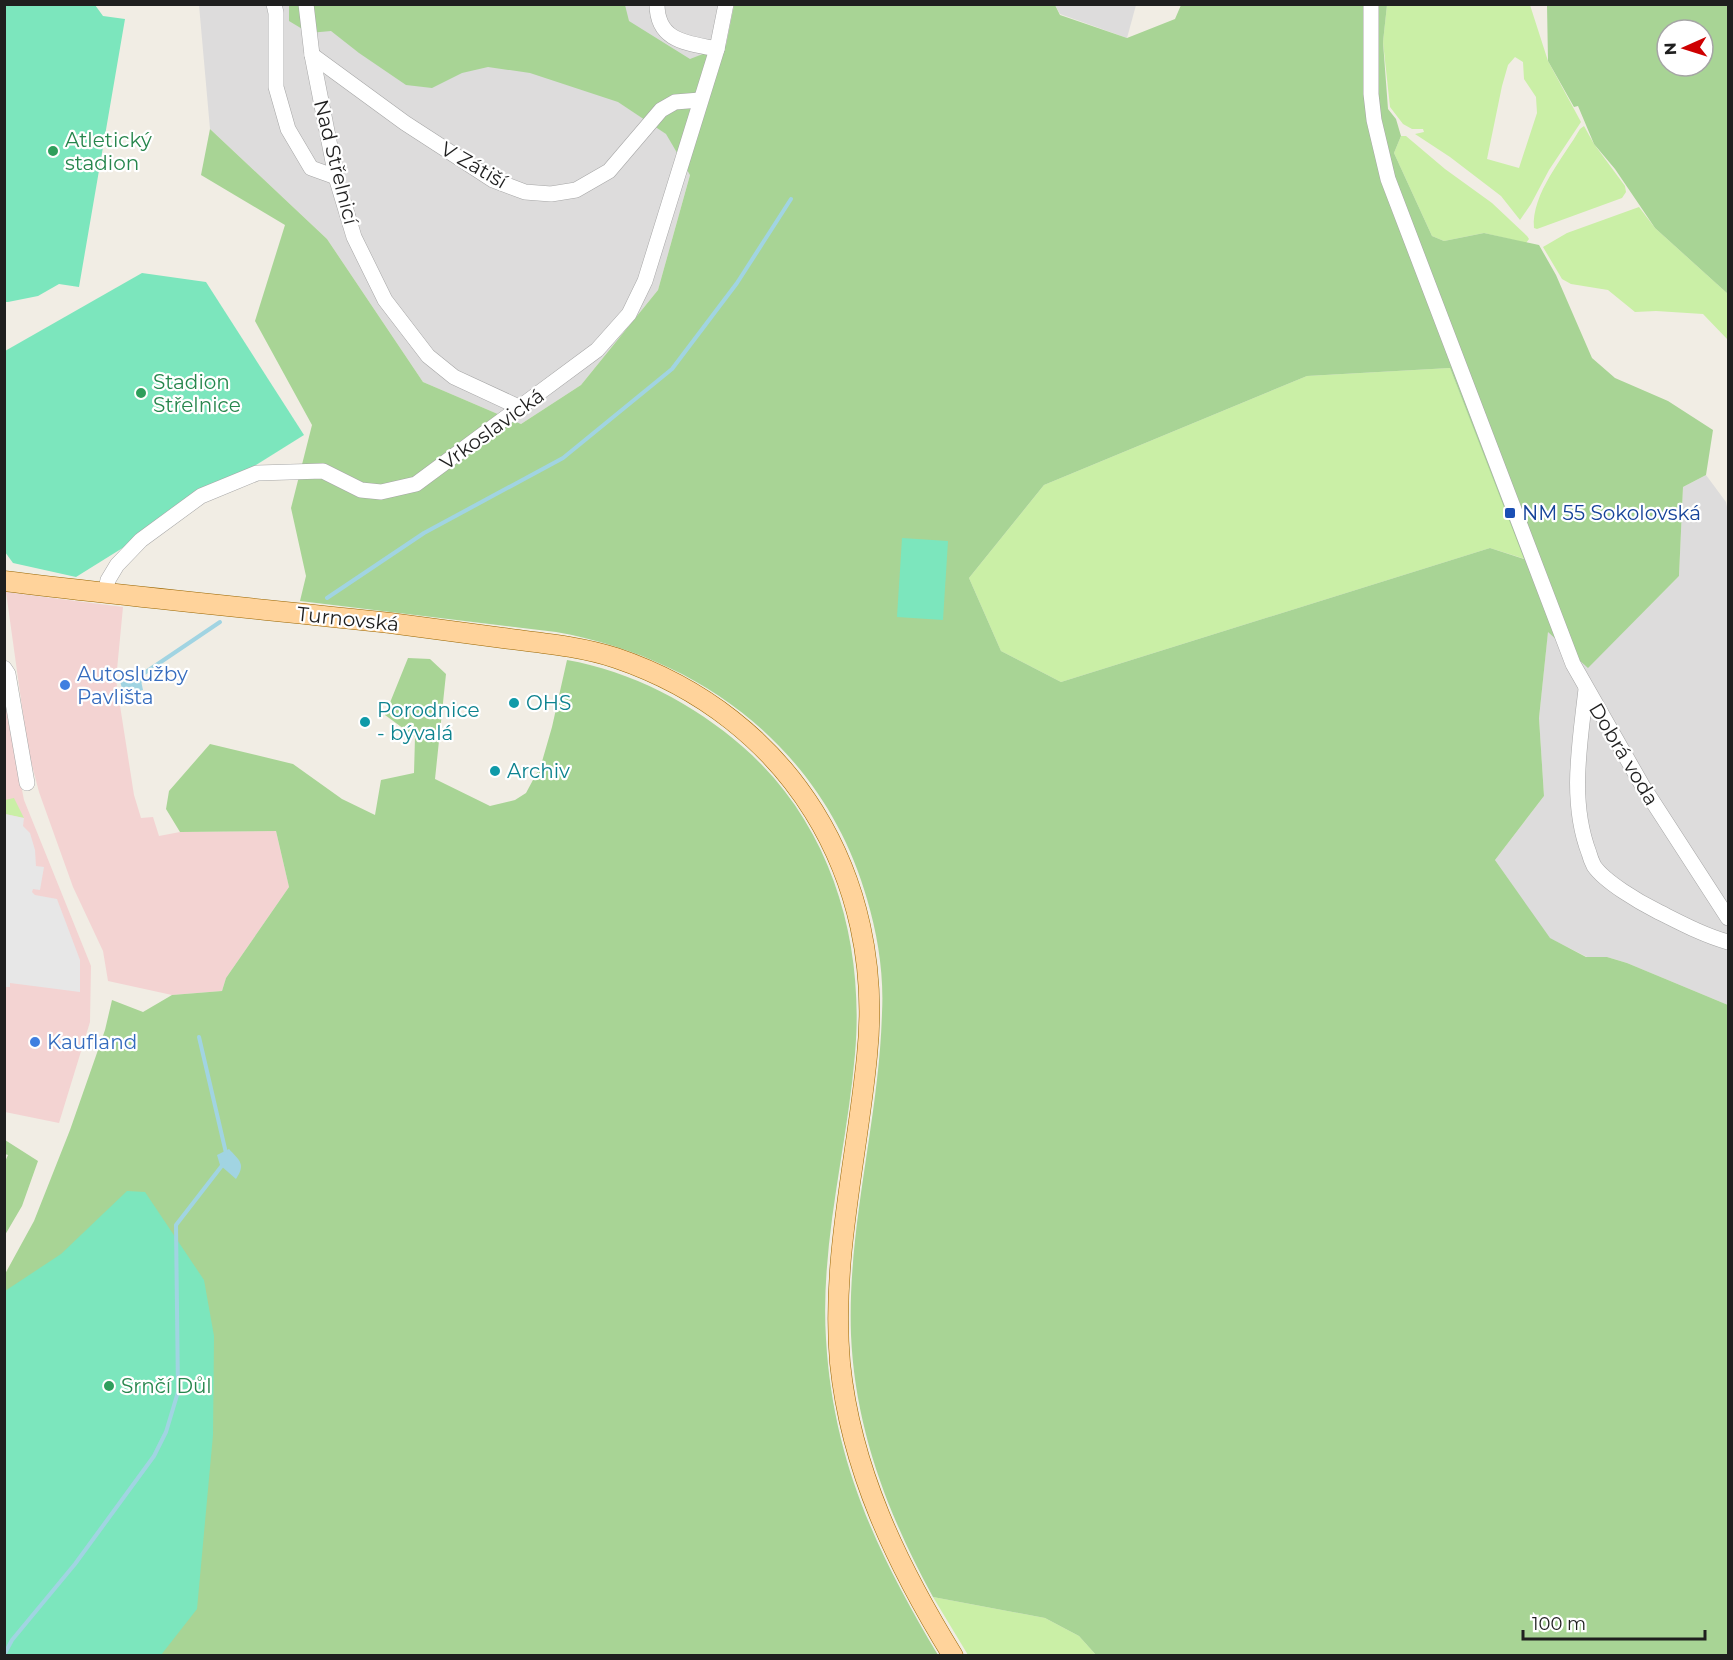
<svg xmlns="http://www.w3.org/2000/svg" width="1733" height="1660" viewBox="0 0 1733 1660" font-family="Montserrat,sans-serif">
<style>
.residential{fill:#dddcdc}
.commercial{fill:#f3d3d2}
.grass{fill:#caefa6;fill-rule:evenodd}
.forest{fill:#a8d495;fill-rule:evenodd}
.pitch{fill:#7ce6bd}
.parking{fill:#e7e7e7}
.water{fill:#a1d4e2}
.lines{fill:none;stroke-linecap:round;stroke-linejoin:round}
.stream{stroke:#a1d4e2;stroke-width:4}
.minor-casing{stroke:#a6a6a6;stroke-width:16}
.major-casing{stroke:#9a6600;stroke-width:21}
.minor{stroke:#fff;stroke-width:15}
.major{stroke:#ffd39b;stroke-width:20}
.leisure-dot{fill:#2e9e5b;stroke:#fff;stroke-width:2}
.transit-dot{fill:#1a4fb4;stroke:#fff;stroke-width:2}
.shop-dot{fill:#3f7fe0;stroke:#fff;stroke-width:2}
.culture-dot{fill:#0f9aa8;stroke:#fff;stroke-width:2}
.labels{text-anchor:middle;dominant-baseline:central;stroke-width:4.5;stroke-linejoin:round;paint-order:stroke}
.leisure-label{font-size:20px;fill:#27864d;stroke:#fff;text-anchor:start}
.street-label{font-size:20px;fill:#1f1f1f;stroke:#fff}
.transit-label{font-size:20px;fill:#164399;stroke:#fff;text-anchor:start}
.shop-label{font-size:20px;fill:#366cbe;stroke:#fff;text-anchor:start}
.culture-label{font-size:20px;fill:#0d838f;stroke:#fff;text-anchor:start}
</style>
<rect width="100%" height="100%" fill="#f1ede4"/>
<g class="residential">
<polygon points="199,5 734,5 726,45 658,290 581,385 521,424 423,382 327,239 210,129"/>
<polygon points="1055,5 1136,5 1127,38 1060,14"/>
<polygon points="1706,475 1726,502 1728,512 1728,1005 1627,963 1607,957 1587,957 1549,938 1495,860 1544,796 1539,718 1548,631 1588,667 1679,576 1683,487"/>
</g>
<g class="commercial">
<polygon points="6,592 123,607 116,680 134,795 141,818 153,817 159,836 180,832 276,831 289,887 226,978 222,991 172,995 108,981 103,951 73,887 39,792 28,750"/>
<polygon points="4,699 24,800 91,966 90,1022 59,1123 5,1112"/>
</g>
<g class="grass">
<path d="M1387,5H1530L1548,61L1581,122L1549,170L1531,204L1520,220L1501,196L1450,157L1415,134L1424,132L1423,129H1412L1403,124L1390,107L1383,42ZM1515,57L1523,62L1524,79L1536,97L1537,113L1519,168L1487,159L1502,86L1508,65Z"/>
<path d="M1584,126L1594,144L1625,186L1626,192L1622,198L1537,229L1534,228C1531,194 1564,157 1580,129Z"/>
<polygon points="1401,136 1406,136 1445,169 1492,203 1527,236 1529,239 1526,243 1484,233 1444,241 1432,236 1394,153"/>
<polygon points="1639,207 1655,228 1728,294 1728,340 1703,314 1656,311 1635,312 1608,290 1571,284 1562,279 1543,247 1567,233"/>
<polygon points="1450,368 1525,559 1490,548 1061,682 1001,651 969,578 1044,485 1307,376"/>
<polygon points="14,798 24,818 5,814 5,800"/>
<polygon points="933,1597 1045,1618 1079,1636 1096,1655 968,1655"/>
</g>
<g class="forest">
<path d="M289,5H625L629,21L690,59L726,45L734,5H1055L1060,15L1127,38L1175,19L1181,5H1387L1383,42L1388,109L1396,119L1401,136L1394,153L1432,236L1444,241L1484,233L1539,245L1556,275L1592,358L1615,378L1668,401L1713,430L1706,475L1683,487L1679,576L1588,668L1548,632L1539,718L1544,796L1495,860L1550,938L1586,957H1607L1627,963L1728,1005V1655H1096L1079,1636L1045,1618L933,1597C888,1515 855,1429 851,1335C847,1226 879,1121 882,1013C884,975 878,936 867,899C825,752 704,658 556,632L300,601L306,576L291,508L312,425L255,321L285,225L201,175L210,129L327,239L423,382L521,424L581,385L658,290L690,175L666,134L618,102L530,73L488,67L462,73L432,88L406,85L359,53L331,31L309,33L289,21ZM1450,368L1524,559L1490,548L1061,682L1001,651L969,578L1044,485L1307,376Z"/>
<path d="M1547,5H1728V294L1655,228L1615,169L1594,144L1578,106L1574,107L1548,61ZM1667,30H1703V66H1667Z"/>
<path d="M408,658L430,659L446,674L435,779L490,806L515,800L526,793L541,765L552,727L567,660C631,671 694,704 743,747C831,824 865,940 855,1054C847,1149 820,1243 826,1339C833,1461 877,1553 938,1655L5,1656V1274L34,1221L70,1130L105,1030L112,1000L143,1012L172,995L222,991L226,978L289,887L276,831L180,832L166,809L169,791L210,744L293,764L342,799L375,815L381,780L414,773L415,737L385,715Z"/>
<polygon points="5,1140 38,1161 22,1206 5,1235 4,1164 8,1155 5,1154"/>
</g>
<g class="pitch">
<polygon points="5,4 95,5 103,16 125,19 79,287 59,284 38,296 8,302 4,302"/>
<polygon points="142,273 206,282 304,435 76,577 13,563 5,552 5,351"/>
<polygon points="902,538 948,541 943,620 897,617"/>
<polygon points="127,1191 145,1192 204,1280 214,1336 213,1435 197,1609 161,1655 5,1655 5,1291 61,1254"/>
</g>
<polygon class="parking" points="5,814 24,818 23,826 30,833 35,850 36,866 44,867 40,890 33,889 32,892 35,895 57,899 80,960 80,992 10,983 10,987 5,987"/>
<g class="water">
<polygon points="140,676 143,690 123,694 120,680"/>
<path d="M229,1149C240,1161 246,1164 236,1179L220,1165L217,1155Z"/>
</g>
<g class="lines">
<g class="stream">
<polyline points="327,598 424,533 563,458 672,369 737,283 791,199"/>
<polyline points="140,681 140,676 220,622"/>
<polyline points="138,697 139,688"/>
<polyline points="199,1037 226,1153"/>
<polyline points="4,1655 12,1640 75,1564 154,1456 166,1432 178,1392 176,1225 224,1163"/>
</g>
<defs>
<g id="minor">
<polyline points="274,4 276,13 276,87 288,129 311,168 336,177"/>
<polyline points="306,4 312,55 336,177 354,237 385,300 428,356 454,377 521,408"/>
<path d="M657,4C657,42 688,43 717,49"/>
<polyline points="1371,4 1371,94 1374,120 1388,179 1573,664 1642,785 1728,918"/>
<polyline points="312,55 405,123 493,180 525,192 551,194 576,190 609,171 661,110 675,102 700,100"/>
<polyline points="105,593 108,580 117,565 141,540 201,496 257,473 323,471 361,490 381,492 416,484 597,350 629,314 645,281 717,49 726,4"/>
<polyline points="4,668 8,674 27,783"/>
<path d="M1586,689C1580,743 1569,801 1589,853C1590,857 1592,862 1594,866C1605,882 1639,902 1657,911C1681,923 1703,935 1728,942"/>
</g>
<path id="major" d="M4,581C133,597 261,609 390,623C428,628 465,633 503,638C541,643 579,646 616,658C790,717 886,876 867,1056C857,1159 831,1259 840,1363C851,1470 897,1565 953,1656"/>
</defs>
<use href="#minor" class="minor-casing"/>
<use href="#major" class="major-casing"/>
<use href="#minor" class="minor"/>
<use href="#major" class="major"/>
</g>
<g class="leisure-dot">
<circle cx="53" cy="151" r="6"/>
<circle cx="141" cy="393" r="6"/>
<circle cx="109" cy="1386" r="6"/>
</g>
<rect class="transit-dot" x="1504" y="507" width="12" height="12" rx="3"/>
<g class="shop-dot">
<circle cx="65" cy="685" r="6"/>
<circle cx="35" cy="1042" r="6"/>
</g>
<g class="culture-dot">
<circle cx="514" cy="703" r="6"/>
<circle cx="365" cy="722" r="6"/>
<circle cx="495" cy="771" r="6"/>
</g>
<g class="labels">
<g class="leisure-label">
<text x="65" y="140">Atletický<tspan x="65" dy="23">stadion</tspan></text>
<text x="153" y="382">Stadion<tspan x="153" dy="23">Střelnice</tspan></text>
<text x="121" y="1386">Srnčí Důl</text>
</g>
<g class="street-label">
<text transform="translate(336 162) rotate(76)">Nad Střelnicí</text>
<text transform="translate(474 165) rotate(30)">V Zátiší</text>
<text transform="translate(492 429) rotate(-36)">Vrkoslavická</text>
<text transform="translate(348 619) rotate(6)">Turnovská</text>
<text transform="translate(1624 754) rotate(59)">Dobrá voda</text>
</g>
<g class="transit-label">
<text x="1522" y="513">NM 55 Sokolovská</text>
</g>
<g class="shop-label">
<text x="77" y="674">Autoslužby<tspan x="77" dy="23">Pavlišta</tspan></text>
<text x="47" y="1042">Kaufland</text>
</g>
<g class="culture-label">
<text x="526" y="703">OHS</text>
<text x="377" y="710">Porodnice<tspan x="377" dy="23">- bývalá</tspan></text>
<text x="507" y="771">Archiv</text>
</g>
</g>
<rect width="1733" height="1660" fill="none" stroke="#1f1f1f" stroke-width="12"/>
<g transform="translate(1685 48) rotate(267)"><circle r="28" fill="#ffffff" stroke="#a5a5a5" stroke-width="1.5"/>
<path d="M0-4.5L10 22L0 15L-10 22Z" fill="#ce0001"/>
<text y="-9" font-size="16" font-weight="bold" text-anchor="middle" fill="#1f1f1f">N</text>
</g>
<path d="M1523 1630v9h182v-9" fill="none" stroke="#1f1f1f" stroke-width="3"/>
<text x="1532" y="1630" font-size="18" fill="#1f1f1f" stroke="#ffffff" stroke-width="4.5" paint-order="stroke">100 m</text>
</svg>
